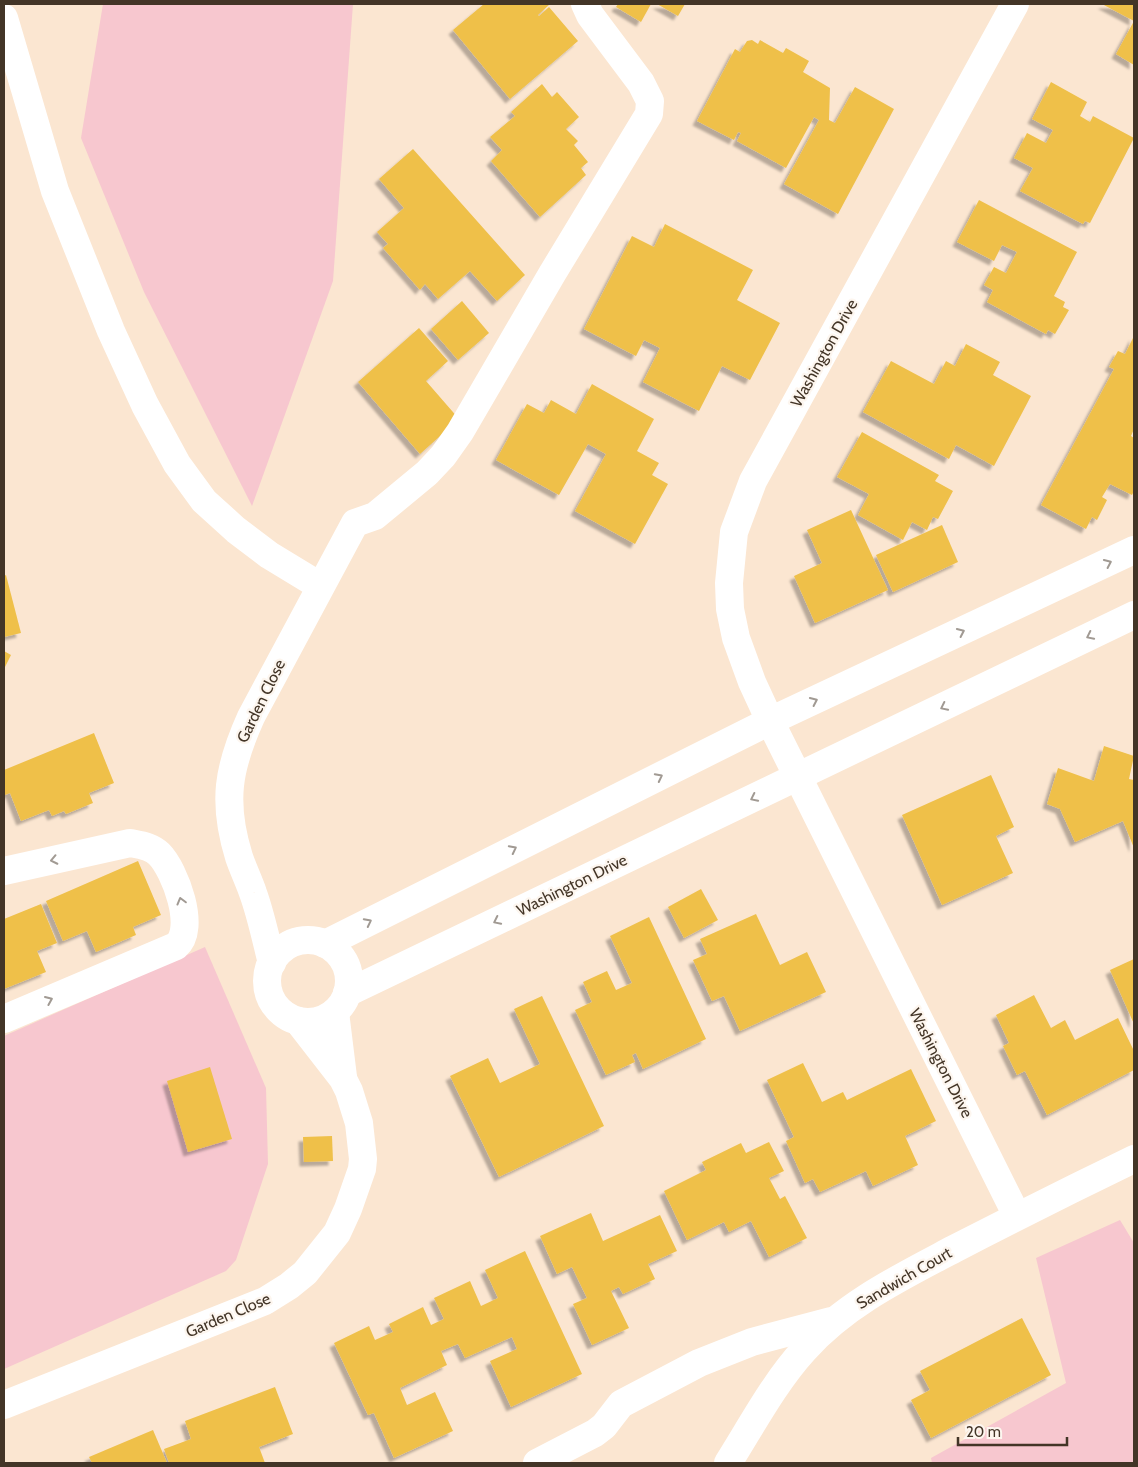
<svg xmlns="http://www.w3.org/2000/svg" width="1138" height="1467" viewBox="0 0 1138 1467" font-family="Cabin,sans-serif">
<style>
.green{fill:#f7c7cf}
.building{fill:#efc04a;filter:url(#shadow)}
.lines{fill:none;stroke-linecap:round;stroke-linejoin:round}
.minor{stroke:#fff;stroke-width:28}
.oneway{stroke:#a19a93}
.labels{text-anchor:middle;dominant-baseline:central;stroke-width:4.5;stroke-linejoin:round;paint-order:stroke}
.street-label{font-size:16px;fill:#433527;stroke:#fdf6ef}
</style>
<defs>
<filter id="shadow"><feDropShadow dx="-4.5" dy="4.5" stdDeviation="1" flood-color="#0004"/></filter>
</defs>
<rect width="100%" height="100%" fill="#fbe6d1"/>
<g class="green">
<polygon points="103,4 353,4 333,281 252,506 144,292 81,138"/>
<polygon points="205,947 266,1088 268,1164 236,1260 226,1271 4,1369 4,1036"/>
<polygon points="1120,1220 1134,1243 1134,1463 932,1463 931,1458 1066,1383 1036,1258"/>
</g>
<g class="building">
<polygon points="484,4 550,4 538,15 539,16 549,7 578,41 510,99 453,30"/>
<polygon points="618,4 651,4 641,22 616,7"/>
<polygon points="657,4 685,4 678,16"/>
<polygon points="1102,4 1134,4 1134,65 1116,54 1134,21"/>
<polygon points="752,40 758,44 760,40 783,53 786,48 809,61 803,72 830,88 829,120 835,123 855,87 894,109 838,214 784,184 819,120 814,117 786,168 737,141 741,133 738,132 734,140 697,121 735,49 740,52 747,41"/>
<polygon points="1051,82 1087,102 1080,116 1090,122 1093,116 1134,138 1090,223 1085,221 1083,224 1020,191 1033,168 1014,158 1027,133 1046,143 1053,130 1032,119"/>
<polygon points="542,84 552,97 557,92 579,117 566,129 578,141 574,145 588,162 581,168 586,175 540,217 491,161 502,150 490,137 515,116 511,112"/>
<polygon points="413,149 525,275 497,301 470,271 438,299 425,284 420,290 383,248 388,244 377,232 404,208 379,179"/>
<polygon points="979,200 1077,252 1054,296 1065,302 1063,307 1069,310 1055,334 1048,330 1046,334 987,302 993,290 984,285 994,267 1006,273 1017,252 1002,245 994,261 957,242"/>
<polygon points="665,224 753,270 737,300 780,323 750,380 722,366 699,411 643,382 660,348 644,340 636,356 584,329 632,236 654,247"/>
<polygon points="462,301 489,333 458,360 431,329"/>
<polygon points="419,328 448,361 426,381 459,419 420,454 358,382"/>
<polygon points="1134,336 1134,429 1131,436 1134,438 1134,491 1132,495 1110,484 1102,497 1107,500 1097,520 1092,517 1086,529 1041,505 1114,369 1109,367 1118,351 1125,354"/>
<polygon points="966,344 1000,362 993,375 1031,396 994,466 956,445 949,459 863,412 891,361 934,384 946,361 955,366"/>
<polygon points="592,384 654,419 637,451 659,463 652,475 668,484 635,544 575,511 606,454 588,444 559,495 496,460 527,404 544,413 551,400 576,414"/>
<polygon points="862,432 939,475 935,481 953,491 938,519 933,517 927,530 912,522 903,540 858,515 869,494 837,477"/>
<polygon points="851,510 888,590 815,623 794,576 822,563 807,530"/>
<polygon points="942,525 958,562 893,592 876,555"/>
<polygon points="6,575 21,633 4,637 4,576"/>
<polygon points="4,651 11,655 4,669"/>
<polygon points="94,733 114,783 89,793 93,803 66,814 64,811 52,816 49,810 21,821 10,793 5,795 4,793 4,770"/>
<polygon points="1104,746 1134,756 1129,779 1134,780 1134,848 1123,821 1075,842 1060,809 1047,804 1058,768 1094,781"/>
<polygon points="991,775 1014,827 996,836 1013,873 942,905 902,815"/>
<polygon points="138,861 161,915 133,927 136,935 96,952 87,931 63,941 46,901"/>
<polygon points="701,889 718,920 684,938 668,907"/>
<polygon points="41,904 57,943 37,951 46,972 4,989 4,919"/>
<polygon points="756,914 780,965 807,952 826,992 740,1031 724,996 712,1001 693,960 707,954 700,939"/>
<polygon points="649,917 706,1039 643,1069 636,1053 632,1055 635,1062 606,1075 575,1010 592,1002 583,982 607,971 616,990 632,983 610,936"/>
<polygon points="1134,959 1134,1024 1110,970"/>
<polygon points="1034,995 1051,1028 1065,1020 1075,1040 1118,1018 1134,1051 1134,1070 1047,1115 1025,1071 1017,1075 1003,1046 1009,1043 996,1015"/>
<polygon points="542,996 604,1126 499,1177 450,1076 488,1058 500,1083 540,1064 514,1009"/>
<polygon points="803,1063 822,1102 843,1092 847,1100 911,1069 936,1121 905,1136 918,1165 873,1186 866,1171 820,1192 813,1179 805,1183 786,1141 794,1137 767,1080"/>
<polygon points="210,1067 232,1139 188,1152 167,1081"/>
<polygon points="332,1136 333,1161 304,1162 303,1137"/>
<polygon points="769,1142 784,1171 769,1178 780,1199 785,1196 807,1238 769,1257 751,1221 729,1232 724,1222 687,1240 664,1191 706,1170 702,1162 741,1143 746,1153"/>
<polygon points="591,1213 603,1241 660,1215 677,1251 648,1264 655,1279 623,1294 619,1287 611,1291 629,1328 592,1345 573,1304 587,1298 572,1267 557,1274 540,1236"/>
<polygon points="525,1251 582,1374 511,1407 490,1361 517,1349 512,1337 465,1358 458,1344 441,1351 447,1365 400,1388 407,1405 435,1392 453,1431 394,1458 374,1413 368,1415 334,1343 369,1326 375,1340 393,1332 389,1324 423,1307 431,1325 444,1319 434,1298 470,1281 481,1306 498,1298 485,1270"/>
<polygon points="1022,1318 1051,1375 931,1438 911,1400 930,1390 920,1371"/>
<polygon points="275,1387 293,1434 259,1447 265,1463 169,1463 164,1449 191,1439 185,1421"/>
<polygon points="153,1430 167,1463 92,1463 89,1457"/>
</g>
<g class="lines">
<g class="minor">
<polyline points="1015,4 753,481 734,532 729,583 730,609 736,638 752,682 770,721 1017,1216"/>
<polyline points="4,18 55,191 111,331 145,405 177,464 204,501 236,530 269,555 320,586"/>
<path d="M4,871L130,843C140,845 151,846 159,854C175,870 197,929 176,946L4,1019"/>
<circle cx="308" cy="981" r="41"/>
<polyline points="325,944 770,721 1134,550"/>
<path d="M272,963C266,940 261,915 253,893C249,881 243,869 239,857C222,802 228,768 251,717L355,523L375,516L427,473L443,456L460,432L552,274L649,114L650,101L641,83L590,15L585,4"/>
<polyline points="347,993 1134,615"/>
<polyline points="335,1012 343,1077"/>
<polyline points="4,1405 265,1301 289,1286 305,1273 337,1233 348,1209 362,1169 363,1159 359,1123 349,1091 343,1079 298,1021"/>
<polyline points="537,1463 595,1433 604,1426 621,1404 699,1363 752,1342 831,1321"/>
<path d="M728,1463C752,1425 774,1383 804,1350C845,1304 901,1277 954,1249C1014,1218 1074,1188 1134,1159"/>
</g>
</g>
<defs><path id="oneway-chevron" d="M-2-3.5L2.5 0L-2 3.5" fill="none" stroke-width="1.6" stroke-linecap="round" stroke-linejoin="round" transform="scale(1.25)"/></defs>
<g class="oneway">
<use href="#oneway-chevron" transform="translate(1108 563) rotate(-25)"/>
<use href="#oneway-chevron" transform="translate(961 632) rotate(-25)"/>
<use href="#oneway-chevron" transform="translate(1090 636) rotate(154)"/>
<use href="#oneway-chevron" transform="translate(814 701) rotate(-25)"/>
<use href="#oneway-chevron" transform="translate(944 707) rotate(154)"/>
<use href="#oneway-chevron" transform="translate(659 777) rotate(-27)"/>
<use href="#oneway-chevron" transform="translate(754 798) rotate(154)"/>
<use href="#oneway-chevron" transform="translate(513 849) rotate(-27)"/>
<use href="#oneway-chevron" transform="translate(54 860) rotate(168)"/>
<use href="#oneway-chevron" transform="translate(181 901) rotate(-105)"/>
<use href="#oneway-chevron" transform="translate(497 921) rotate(154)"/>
<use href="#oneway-chevron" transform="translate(368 922) rotate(-27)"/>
<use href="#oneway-chevron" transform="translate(49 1000) rotate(-23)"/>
</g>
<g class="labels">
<g class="street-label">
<text transform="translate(824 353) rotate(-61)">Washington Drive</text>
<text transform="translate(261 701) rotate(-64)">Garden Close</text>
<text transform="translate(572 885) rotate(-26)">Washington Drive</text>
<text transform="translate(941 1063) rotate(63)">Washington Drive</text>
<text transform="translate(904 1278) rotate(-30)">Sandwich Court</text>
<text transform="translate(228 1315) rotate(-23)">Garden Close</text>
</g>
</g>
<rect width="1138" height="1467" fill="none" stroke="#433527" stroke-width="10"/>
<path d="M958 1437v8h109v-8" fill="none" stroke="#433527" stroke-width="2.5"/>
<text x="966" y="1437" font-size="15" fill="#433527" stroke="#fdf6ef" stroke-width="4" paint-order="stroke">20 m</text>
</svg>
